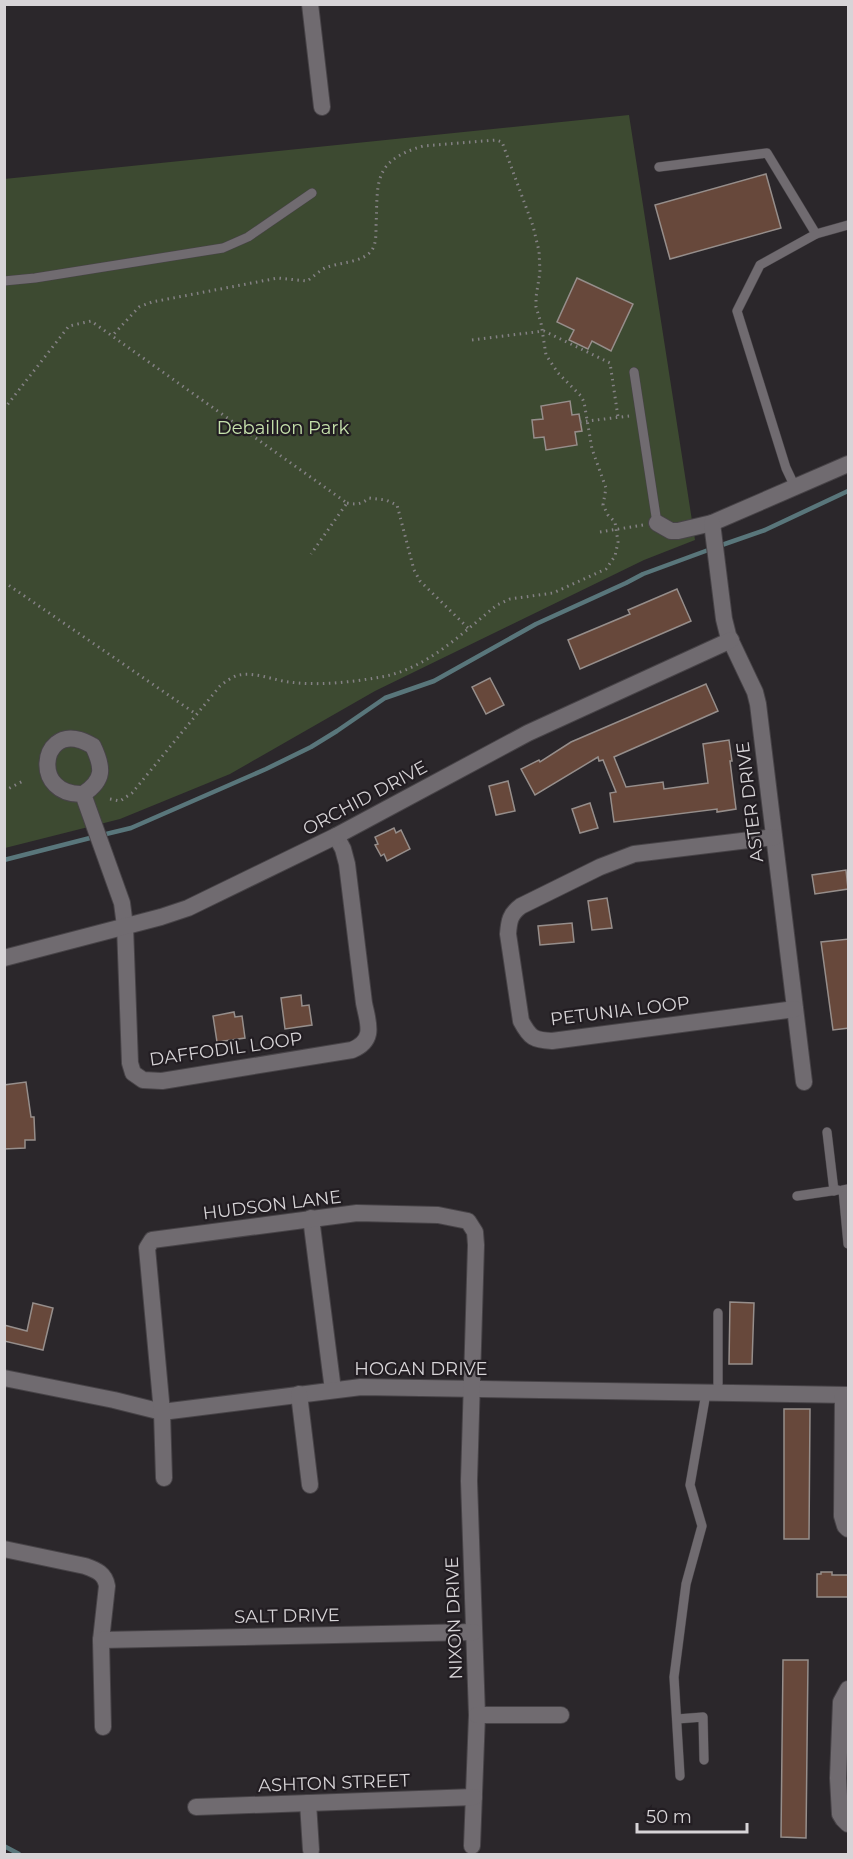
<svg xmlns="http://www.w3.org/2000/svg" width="853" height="1859" viewBox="0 0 853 1859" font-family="Montserrat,sans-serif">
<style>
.green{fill:#3d4a31}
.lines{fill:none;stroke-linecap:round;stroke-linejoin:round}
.stream{stroke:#59767b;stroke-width:4.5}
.building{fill:#67483b;stroke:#968e8b;stroke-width:1.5}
.service-casing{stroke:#474347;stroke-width:10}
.minor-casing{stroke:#474347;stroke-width:18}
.path{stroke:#848184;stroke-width:3;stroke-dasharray:1.5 4.5;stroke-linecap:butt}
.service{stroke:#706b70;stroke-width:9}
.minor{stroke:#706b70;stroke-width:16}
.labels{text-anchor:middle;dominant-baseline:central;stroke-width:4.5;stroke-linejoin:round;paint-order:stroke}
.park-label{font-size:18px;fill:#c6e2ac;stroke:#221d22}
.street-label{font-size:18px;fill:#d7d4d7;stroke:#221d22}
</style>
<rect width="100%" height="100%" fill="#2b272b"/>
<polygon class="green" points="629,115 695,540 644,560 375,691 230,774 120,819 5,848 4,179"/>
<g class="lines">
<g class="stream">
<polyline points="719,546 765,530 848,491"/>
<polyline points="102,835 131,828 266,769 311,747 337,731 385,698 434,681 536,624 626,583 643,574 711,549"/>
<polyline points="4,860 94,837"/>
<polyline points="4,1846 19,1854"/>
</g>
</g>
<g class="building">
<polygon points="766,174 781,228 670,259 655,205"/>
<polygon points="577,278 633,304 611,351 592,341 588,349 569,340 574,330 557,322"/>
<polygon points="570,401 572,415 579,414 582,431 575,432 577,445 546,450 544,437 534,438 532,420 543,419 541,406"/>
<polygon points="677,589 691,621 580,669 568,640 630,614 628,610"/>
<polygon points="490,678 504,705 486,714 472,687"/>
<polygon points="706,684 718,711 614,757 626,787 663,782 664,789 708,783 703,744 729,740 732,761 730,761 736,809 717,812 717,809 614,822 610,793 616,792 603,760 599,761 598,757 535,795 521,769 539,760 540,762 571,742"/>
<polygon points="508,781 515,811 496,815 489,786"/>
<polygon points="590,803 598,828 580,833 572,809"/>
<polygon points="394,828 396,833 401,830 410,849 387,861 384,854 381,856 375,845 378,844 375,837"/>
<polygon points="846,870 848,889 815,894 812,875"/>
<polygon points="607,898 612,928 592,930 588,901"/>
<polygon points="572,923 574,942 540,945 538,926"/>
<polygon points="849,939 849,1028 833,1030 821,942"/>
<polygon points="301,995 302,1006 309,1005 312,1025 285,1029 281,998"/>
<polygon points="234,1012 235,1017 242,1016 245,1038 217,1042 213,1016"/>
<polygon points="26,1082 31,1117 34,1117 35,1140 25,1140 25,1148 4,1149 4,1085"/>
<polygon points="730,1302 754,1303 752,1364 729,1364"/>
<polygon points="33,1303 53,1308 43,1350 4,1341 4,1325 27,1331"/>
<polygon points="784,1409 810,1409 809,1539 784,1539"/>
<polygon points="821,1572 832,1572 832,1575 849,1575 849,1597 817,1597 817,1574 821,1574"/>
<polygon points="783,1660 808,1660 806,1838 781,1837"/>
</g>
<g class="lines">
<defs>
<g id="service">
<polyline points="659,167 767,153 816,234"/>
<polyline points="4,281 35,278 223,248 248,237 312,193"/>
<polyline points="634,372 657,523"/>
<polyline points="795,487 786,468 737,311 760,265 816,234 848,225"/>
<polyline points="827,1132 834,1191"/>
<polyline points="848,1189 843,1190 848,1244"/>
<polyline points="797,1196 838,1190"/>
<polyline points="718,1393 718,1313"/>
<polyline points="677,1719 703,1717 704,1760"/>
<polyline points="680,1776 674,1677 686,1584 702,1526 690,1485 706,1393"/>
</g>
<g id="minor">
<polyline points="310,4 322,107"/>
<polyline points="657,523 671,531 678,531 712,523 848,464"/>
<polyline points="712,523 724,619 728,635 755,692 758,704 804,1082"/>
<path d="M83,794C32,796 40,728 80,740C84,741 89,744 93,746C103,767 105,780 83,794L122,903L125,926L130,1063L133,1073L143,1080L162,1081L352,1050C376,1040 368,1023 364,1003L347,864L343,849L336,836"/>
<path d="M774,837L634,854L600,867L521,906C510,914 509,921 508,934L521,1021C530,1038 534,1040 552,1041L795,1009"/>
<polyline points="4,958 161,917 188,908 336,836 528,733 731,640"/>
<polyline points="311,1218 333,1390"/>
<polyline points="4,1378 114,1400 162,1412 361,1387 848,1395"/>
<polyline points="299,1394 310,1485"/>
<polyline points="843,1395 842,1516 845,1526 848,1529"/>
<polyline points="164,1478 162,1412 147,1248 152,1240 357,1213 438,1215 468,1221 475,1232 476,1245 469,1481 477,1715 472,1846"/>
<path d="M4,1549L85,1566C96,1570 105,1573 107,1586L101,1640L103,1727"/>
<polyline points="101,1640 474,1632"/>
<polyline points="848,1689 841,1702 838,1778 840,1814 843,1819 848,1824"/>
<polyline points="477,1715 561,1715"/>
<polyline points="308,1803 311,1850"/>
<polyline points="196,1807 474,1797"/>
</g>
</defs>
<use href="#service" class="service-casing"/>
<use href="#minor" class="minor-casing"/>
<g class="path">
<polyline points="472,340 544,331 610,363 618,417"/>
<polyline points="4,409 69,326 91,321 347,503 311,554"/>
<polyline points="580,422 629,416"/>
<path d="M347,503C357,505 362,504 369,498L386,500L397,505L414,570L420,581L468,628"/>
<polyline points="600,532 643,525"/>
<polyline points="4,582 196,714"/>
<polyline points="4,791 25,780"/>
<path d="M110,799L120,801L132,793L220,686C225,682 233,676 239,675C256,672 273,680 289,682C319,686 352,682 381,677C427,669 462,633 497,605L510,599L553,593L606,569L615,556L618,542L615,522L608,515L603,505L606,488L592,449L584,402L581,396L558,373L546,355L541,323L536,307V297L540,272L539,251L533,226L502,142L496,140L423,146C372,161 378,182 376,227C376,235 376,244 372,250C363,263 339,262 325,268C319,271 313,277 307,281L278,278L152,302L139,307L112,336"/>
</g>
<use href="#service" class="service"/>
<use href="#minor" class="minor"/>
</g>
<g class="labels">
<g class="park-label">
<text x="283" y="428">Debaillon Park</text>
</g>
<g class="street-label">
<text transform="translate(365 798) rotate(-28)">ORCHID DRIVE</text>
<text transform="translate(750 802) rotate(-97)">ASTER DRIVE</text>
<text transform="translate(620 1011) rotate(-7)">PETUNIA LOOP</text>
<text transform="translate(226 1049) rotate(-8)">DAFFODIL LOOP</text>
<text transform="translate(272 1205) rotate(-7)">HUDSON LANE</text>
<text x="421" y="1369">HOGAN DRIVE</text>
<text transform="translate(287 1616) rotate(-1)">SALT DRIVE</text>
<text transform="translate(454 1618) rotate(-92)">NIXON DRIVE</text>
<text transform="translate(334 1783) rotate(-2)">ASHTON STREET</text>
</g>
</g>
<rect width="853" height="1859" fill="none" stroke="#d7d4d7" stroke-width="12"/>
<path d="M637 1823v9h110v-9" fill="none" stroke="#d7d4d7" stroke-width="3"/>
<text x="646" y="1823" font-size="18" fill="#d7d4d7" stroke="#221d22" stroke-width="4.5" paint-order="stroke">50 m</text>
</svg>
